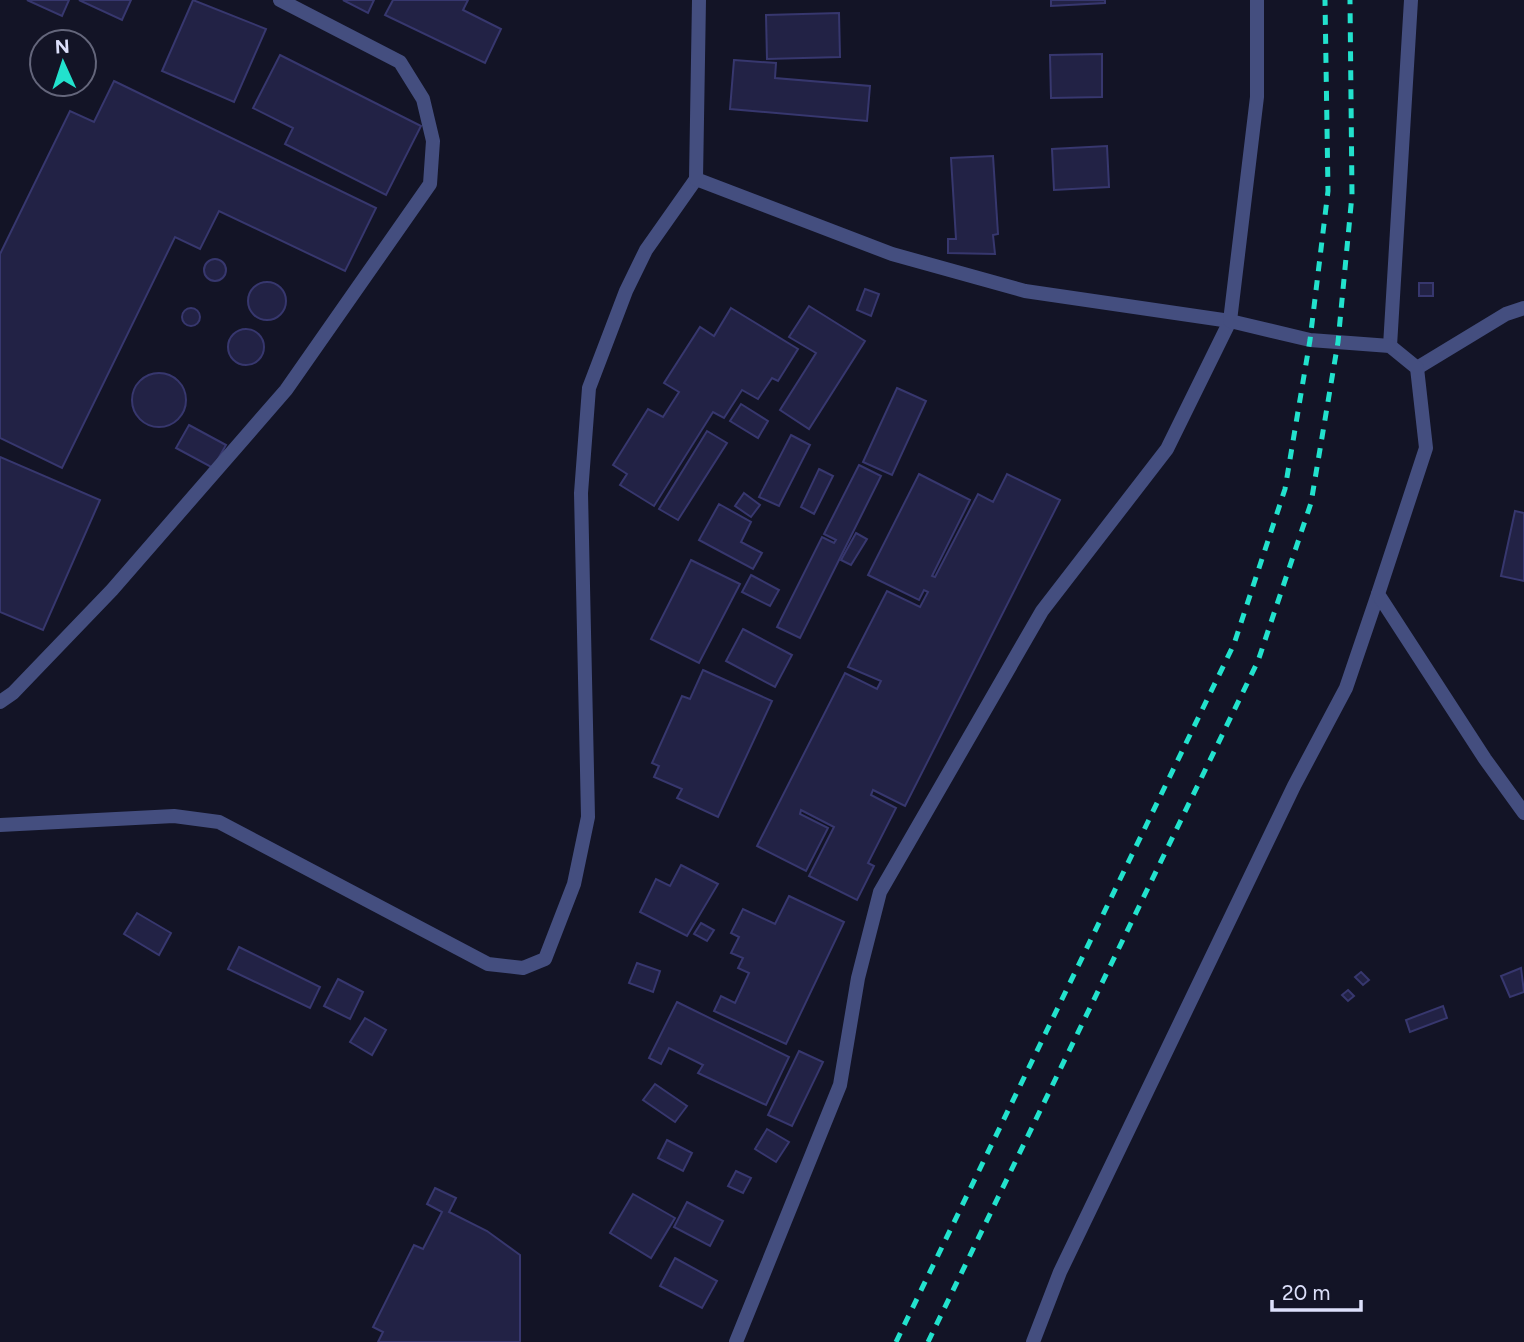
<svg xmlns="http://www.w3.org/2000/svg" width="1524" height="1342" viewBox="0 0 1524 1342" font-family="Figtree,sans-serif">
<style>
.building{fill:#222245;stroke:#37376e;stroke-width:2}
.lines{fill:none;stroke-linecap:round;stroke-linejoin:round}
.service{stroke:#444e7f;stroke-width:14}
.minor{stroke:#444e7f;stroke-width:14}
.tertiary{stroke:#444e7f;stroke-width:14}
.rail{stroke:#22e2cd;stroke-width:5;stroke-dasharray:10 9;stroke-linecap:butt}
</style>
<rect width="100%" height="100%" fill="#131426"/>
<g class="building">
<polygon points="27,0 69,0 62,16"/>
<polygon points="79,0 131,0 122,20"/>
<polygon points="193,0 266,29 234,102 162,71"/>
<polygon points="343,0 374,0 368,13"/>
<polygon points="393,0 468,0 463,10 501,29 485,63 385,15"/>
<polygon points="1051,0 1105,0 1105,3 1051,6"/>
<polygon points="839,13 840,57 767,59 766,15"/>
<polygon points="1102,54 1102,97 1051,98 1050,55"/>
<polygon points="280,55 421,126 386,195 285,144 293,128 253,108"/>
<polygon points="734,60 776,63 775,78 870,86 867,121 730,109"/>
<polygon points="114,81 376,208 345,271 219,211 200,249 175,237 62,468 0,438 0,254 70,111 94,122"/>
<polygon points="1107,146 1109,187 1054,190 1052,149"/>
<polygon points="993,156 998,234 993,235 995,254 948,253 948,239 956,239 951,158"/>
<circle cx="215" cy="270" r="11"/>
<circle cx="267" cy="301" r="19"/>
<rect x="1419" y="283" width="14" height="13"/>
<polygon points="865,289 879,294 871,316 857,310"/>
<polygon points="809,306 865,341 809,429 780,410 816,353 789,337"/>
<polygon points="731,308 798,349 778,381 772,378 758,399 742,390 724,418 713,412 654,506 620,485 627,474 613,465 648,409 663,417 679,392 664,383 700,327 714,336"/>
<circle cx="191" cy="317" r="9"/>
<circle cx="246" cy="347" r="18"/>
<circle cx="159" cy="400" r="27"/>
<polygon points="897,388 926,401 892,475 863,462"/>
<polygon points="741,404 768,421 758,438 730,421"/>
<polygon points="189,425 226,445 213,468 176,448"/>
<polygon points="707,431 727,443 678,520 659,509"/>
<polygon points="791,435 810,445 779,506 759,497"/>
<polygon points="0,457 100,500 43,630 0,612"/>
<polygon points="859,465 881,476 800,638 777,627 822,537 834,543 836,540 824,534"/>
<polygon points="819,469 833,476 814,514 801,507"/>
<polygon points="919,474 970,500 932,576 935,577 978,494 993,502 1007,474 1060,500 905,806 873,790 871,795 896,808 868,863 874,866 857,900 809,876 834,827 801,810 800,814 828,828 806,871 757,846 845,673 877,689 881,681 848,667 887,591 920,607 928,592 924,590 919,600 868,575"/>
<polygon points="744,493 760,505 751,517 735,506"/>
<polygon points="719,504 751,522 741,542 762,553 753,569 699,540"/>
<polygon points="1515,511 1524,513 1524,581 1501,576"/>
<polygon points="856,533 867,539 851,565 841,560"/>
<polygon points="691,560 740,584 699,663 651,639"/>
<polygon points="751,575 779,590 770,606 742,592"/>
<polygon points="743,629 792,655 775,687 726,661"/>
<polygon points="703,670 772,701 718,817 677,798 682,789 654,777 659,766 652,763 682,696 690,699"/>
<polygon points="681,865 718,884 687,936 640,912 656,879 670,886"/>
<polygon points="789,896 844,922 786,1044 714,1011 721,996 735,1003 749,973 738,968 743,958 731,953 739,937 731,933 743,909 775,924"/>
<polygon points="137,913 171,933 159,955 124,934"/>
<polygon points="701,923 714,930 707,941 694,934"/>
<polygon points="239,947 320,987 310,1008 228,969"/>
<polygon points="637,963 660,971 653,992 629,983"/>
<polygon points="1521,968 1524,992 1510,997 1501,976"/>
<polygon points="1361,972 1369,980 1363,985 1355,977"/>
<polygon points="338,979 363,992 350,1019 324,1006"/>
<polygon points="1348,990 1354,996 1348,1001 1342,995"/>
<polygon points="677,1002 789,1057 766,1105 698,1073 703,1065 669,1048 661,1064 649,1058"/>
<polygon points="1443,1006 1447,1018 1410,1032 1406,1020"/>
<polygon points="365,1018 386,1030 372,1055 350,1042"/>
<polygon points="799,1051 823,1062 792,1126 768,1115"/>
<polygon points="655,1084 687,1106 675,1122 643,1100"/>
<polygon points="767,1129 789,1142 776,1162 755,1149"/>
<polygon points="667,1140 692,1153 683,1171 658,1158"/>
<polygon points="736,1171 751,1178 743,1193 728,1186"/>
<polygon points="435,1188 456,1198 449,1212 487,1231 520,1255 520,1342 378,1342 383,1332 373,1327 414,1245 423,1249 442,1212 427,1204"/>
<polygon points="633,1194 675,1218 651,1258 610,1233"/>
<polygon points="687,1202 723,1221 710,1246 674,1227"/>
<polygon points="675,1258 717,1281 702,1308 660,1286"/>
</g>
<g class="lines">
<g class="service">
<polyline points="0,702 13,693 112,590 286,390 430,184 433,141 423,99 400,62 280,0"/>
<polyline points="0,825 174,816 219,822 488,964 523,968 545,959 574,884 588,817 581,493 589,388 626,291 646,250 696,179"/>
</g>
<g class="minor">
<polyline points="699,0 696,179 892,254 1025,291 1230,321 1167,449 1042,611 880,892 858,978 840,1085 736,1342"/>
<polyline points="1390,346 1411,0"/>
<polyline points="1417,368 1506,314 1524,308"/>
<polyline points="1033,1342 1060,1272 1294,786 1346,688 1378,594"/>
</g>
<polyline class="tertiary" points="1257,0 1257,97 1230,321 1310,340 1390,346 1417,368 1426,448 1378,594 1485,759 1524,813"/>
<g class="rail">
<polyline points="896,1342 1234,644 1285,489 1310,340 1328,191 1325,0"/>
<polyline points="928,1342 1258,661 1311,503 1338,342 1352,195 1350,0"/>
</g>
</g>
<g transform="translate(63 63) rotate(357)"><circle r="33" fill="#131426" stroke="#64667b" stroke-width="2"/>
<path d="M0-5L12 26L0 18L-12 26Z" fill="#22e2cd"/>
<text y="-10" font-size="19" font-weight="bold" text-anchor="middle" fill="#dde0fb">N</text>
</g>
<path d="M1272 1300v10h89v-10" fill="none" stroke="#dde0fb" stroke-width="3.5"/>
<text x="1282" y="1300" font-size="21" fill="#dde0fb" stroke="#131426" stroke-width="5" paint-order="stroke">20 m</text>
</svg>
